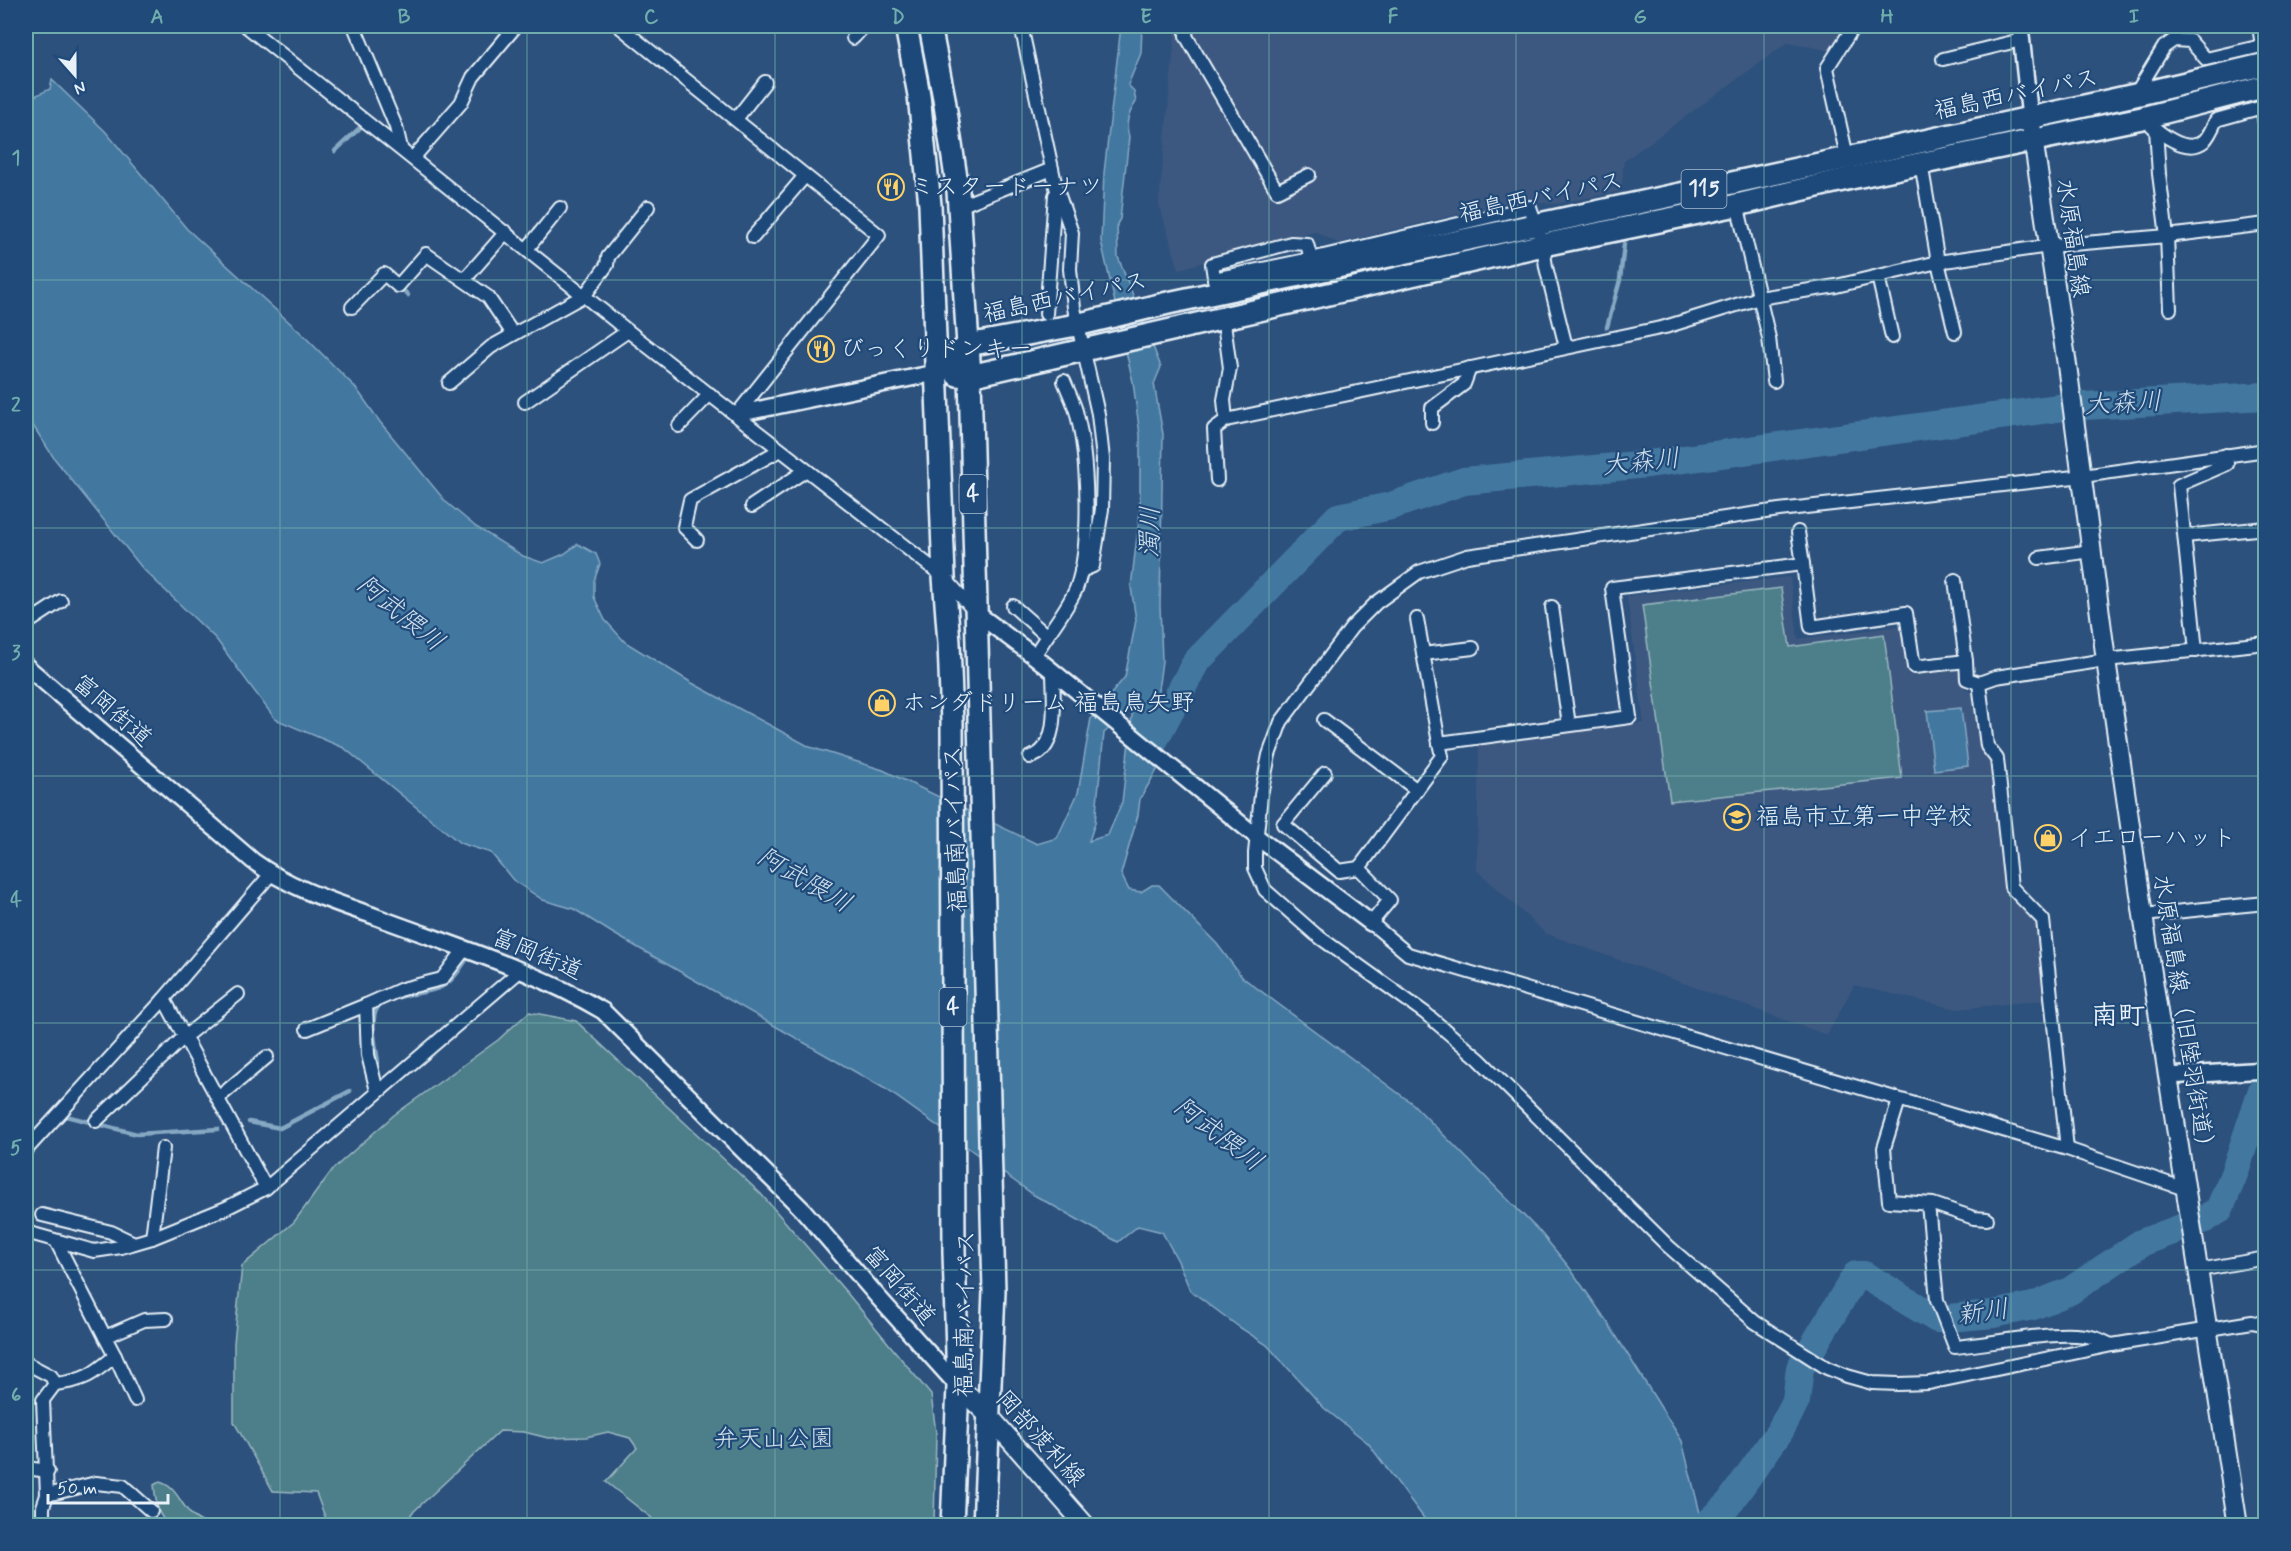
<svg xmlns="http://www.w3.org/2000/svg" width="2291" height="1551" viewBox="0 0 2291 1551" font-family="Mynerve,'Klee One',sans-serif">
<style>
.built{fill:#3e5980}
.green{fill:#4e7f8a;stroke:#9bb8c1;stroke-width:1.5}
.water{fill:#4378a0;stroke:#85a8c3;stroke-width:1.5;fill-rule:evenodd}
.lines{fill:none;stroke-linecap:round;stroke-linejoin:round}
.stream{stroke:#85a8c3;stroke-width:4.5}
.river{stroke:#4378a0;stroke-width:28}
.minor-casing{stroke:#e8f1f8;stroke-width:16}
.tertiary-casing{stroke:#e8f1f8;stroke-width:20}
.secondary-casing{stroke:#e8f1f8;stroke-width:22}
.trunk-casing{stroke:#e8f1f8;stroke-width:26}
.minor{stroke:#1f4a7a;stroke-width:12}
.tertiary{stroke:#1f4a7a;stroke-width:15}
.secondary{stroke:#1f4a7a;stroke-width:18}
.trunk{stroke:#1f4a7a;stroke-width:21}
.grid{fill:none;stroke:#71adac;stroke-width:1.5;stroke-opacity:0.55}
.labels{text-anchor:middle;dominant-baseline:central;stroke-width:4.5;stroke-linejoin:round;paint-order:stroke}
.shield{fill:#1f4a7a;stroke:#acbfd2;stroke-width:1.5}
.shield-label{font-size:22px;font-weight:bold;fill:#e8f1f8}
.street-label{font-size:24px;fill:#e8f1f8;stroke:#1f4a7a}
.poi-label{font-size:24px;fill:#e8f1f8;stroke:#1f4a7a;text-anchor:start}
.park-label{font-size:24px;fill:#d1e0e8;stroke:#1f4a7a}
.water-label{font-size:26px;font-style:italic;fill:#cfdfeb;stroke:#1f4a7a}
.quarter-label{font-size:27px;font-weight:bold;fill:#e8f1f8;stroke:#1f4a7a}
.neatline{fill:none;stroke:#71adac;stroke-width:2}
.grid-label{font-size:20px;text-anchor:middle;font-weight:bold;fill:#71adac}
</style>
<rect width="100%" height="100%" fill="#2d517d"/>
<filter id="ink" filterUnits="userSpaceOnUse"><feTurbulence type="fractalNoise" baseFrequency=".0167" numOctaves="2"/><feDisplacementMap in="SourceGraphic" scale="12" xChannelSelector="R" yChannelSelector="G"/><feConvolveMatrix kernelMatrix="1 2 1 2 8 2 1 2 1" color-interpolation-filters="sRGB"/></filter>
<g filter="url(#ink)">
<g class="built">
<polygon points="1176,26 1848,26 1831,51 1788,42 1624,161 1621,191 1555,204 1521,199 1338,243 1315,231 1179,269 1159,204"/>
<polygon points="1790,577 1798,639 1901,626 1908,675 1957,670 1965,689 1975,695 1982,752 1990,763 2006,894 2036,919 2043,1000 1957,1009 1854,985 1827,1035 1545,933 1477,870 1479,744 1644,723 1627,596"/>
</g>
<g class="green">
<polygon points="1781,588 1790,647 1884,634 1902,778 1670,801 1642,605"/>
<polygon points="529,1012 576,1021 761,1194 847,1293 931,1395 936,1433 934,1525 651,1525 654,1520 606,1482 637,1448 630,1438 608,1432 586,1437 548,1438 524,1432 500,1431 411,1514 413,1525 328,1525 316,1493 273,1491 234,1422 234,1343 242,1266 294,1222 333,1169 394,1115 498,1040"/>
<path d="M159,1482C183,1487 180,1519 211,1525C169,1526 159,1533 154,1485Z"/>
</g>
<g class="water">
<path d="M1121,26H1142L1141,53L1128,85L1134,91L1136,102C1128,114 1125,123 1129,137L1120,219L1117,224L1118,257L1161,367L1154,384L1163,434L1160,605L1162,661L1158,691L1157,770L1140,799L1138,815L1121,874L1129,890L1141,892L1152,885H1159L1217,944L1242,977L1413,1104L1541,1233L1569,1267L1608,1323L1682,1441L1703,1525H1429L1368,1443L1324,1408L1267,1345L1239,1327L1190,1290L1178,1261L1162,1232L1138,1226L1118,1242L1034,1195L887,1090L614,934L574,909L543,900L513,880L491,853L460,843L344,748L275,719L216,639L143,569L54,458L26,415V90L35,96L50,89L52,80L105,131L187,229L300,332L356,388L380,422L446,502L476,527L523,556L543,563L564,554L578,544L596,554L600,564L594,581V597L605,620L625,642L692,683L810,747L883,770L1037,844L1057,838L1078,793L1091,718L1125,677L1136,620L1131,587L1140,511V435L1133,382L1101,241L1104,173ZM1133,707L1122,802L1108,835L1089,841L1095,823L1104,733Z"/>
<polygon points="1961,708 1968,766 1934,770 1927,711"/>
</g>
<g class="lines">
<g class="stream">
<polyline points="846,26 852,31"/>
<polyline points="335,151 365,123"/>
<polyline points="398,286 408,295"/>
<polyline points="1607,327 1620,280 1624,244"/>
<path d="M378,1062C376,1047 370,1024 376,1010C383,994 426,995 441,987C452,982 460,969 466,960"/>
<polyline points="66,1116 137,1134 218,1129"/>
<polyline points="249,1122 280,1128 350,1091"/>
</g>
<g class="river">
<polyline points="1141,765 1196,662 1338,517 1391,506 1464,481 1648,464 2065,407 2266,396"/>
<polyline points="1705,1526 1727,1506 1780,1431 1796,1401 1800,1368 1856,1275 1864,1275 1937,1319 1993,1314 2033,1306 2070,1291 2141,1243 2205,1219 2219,1210 2234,1174 2266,1078"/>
</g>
<defs>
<g id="minor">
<polyline points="246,26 628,331 944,577 975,612"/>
<polyline points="354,26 396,127 401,148"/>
<polyline points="619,26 879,235 737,414"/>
<polyline points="1021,26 1056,187 1072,233 1070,269 1074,308 1098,414 1103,459 1102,509 1093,566 1081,571"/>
<polyline points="1187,26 1186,36 1277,191 1309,175"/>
<polyline points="2259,26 2262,46"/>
<polyline points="853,38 864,26"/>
<polyline points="1943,59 2021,40"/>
<polyline points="2135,95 2164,47 2174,40 2190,41 2206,59 2266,45"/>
<polyline points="2262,107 2266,130"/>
<polyline points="736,119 765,82"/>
<path d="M2152,126C2165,137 2188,154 2204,141C2209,136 2213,127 2216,120L2266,106"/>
<polyline points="2156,129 2159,174 2167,236 2170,309"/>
<polyline points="413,158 461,103 473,77 516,26"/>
<polyline points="1848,161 1827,68 1854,26"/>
<polyline points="1921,163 1938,262 1955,332"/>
<polyline points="1736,200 1769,338 1774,381"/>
<polyline points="960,206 1052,169"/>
<polyline points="753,237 804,177"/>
<polyline points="527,249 560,208"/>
<polyline points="1878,276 1892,337"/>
<polyline points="1214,279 1311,259 1530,207 1543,245 1546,267 1566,347"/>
<polyline points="464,280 506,232"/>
<polyline points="1215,284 1212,264 1291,243 1307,244 1311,259"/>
<polyline points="352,307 384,274 398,286 426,254 488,297 513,334"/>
<polyline points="1046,314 1055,195"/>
<polyline points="1225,331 1230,368 1224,400 1226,420 1665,327 1759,298 1836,286 1938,262 2049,246 2167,236 2266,224"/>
<polyline points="449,383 491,347 585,295 607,265 608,257 648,207"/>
<polyline points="525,402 628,331"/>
<polyline points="1432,423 1432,408 1464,384 1470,368"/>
<polyline points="679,426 710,394"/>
<polyline points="2266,450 2083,476 1779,510 1467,556 1419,572 1376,603 1352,627 1281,722 1269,755 1261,795 1255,853 1255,868 1265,890 1315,934 1425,1013 1479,1059 1668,1246 1755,1322 1827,1368 1847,1376 1872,1383 1898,1384 1929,1383 2112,1345 2252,1322 2266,1325"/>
<polyline points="1217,480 1214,429 1226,420"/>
<polyline points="752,506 805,471"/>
<polyline points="1798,532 1803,564"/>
<polyline points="2185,536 2266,528"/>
<polyline points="697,540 684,527 690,500 780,450"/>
<polyline points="2039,558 2092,551"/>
<polyline points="1955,580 1966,661"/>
<polyline points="1013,606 1047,636 1034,656"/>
<polyline points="1552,607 1569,725"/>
<polyline points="1417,619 1439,743"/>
<polyline points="26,624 61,601"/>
<path d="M1047,636C1057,621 1069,605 1076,589C1092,546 1088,455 1076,411C1073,401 1068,391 1064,381"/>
<polyline points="2196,651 2179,485 2227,464 2226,455"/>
<polyline points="1423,654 1473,648"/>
<polyline points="1979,683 1967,679 1966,661 1914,667 1906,613 1811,627 1803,564 1612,588 1630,717 1439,743 1442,756 1359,868 1390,900 1371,923 1408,954 2067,1149 2185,1189"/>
<polyline points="1324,720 1417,790"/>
<path d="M1030,757C1061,750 1053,697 1053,672"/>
<polyline points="1325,773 1283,824 1339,871 1359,868"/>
<polyline points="2143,915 2266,903"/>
<polyline points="307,1029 366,1005"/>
<polyline points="377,1091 368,1055 366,1005 402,989 442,979 464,950"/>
<polyline points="218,1098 267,1057"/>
<polyline points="1899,1100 1884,1148 1889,1201 1933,1204 1974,1218 1987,1219"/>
<polyline points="96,1121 183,1038 238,994"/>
<polyline points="2067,1149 2043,920 2011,887 1997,759 1987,746 1979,683 1996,677 2106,660 2266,643"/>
<polyline points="26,1150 164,999"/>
<polyline points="266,1188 164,999 271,874"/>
<path d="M1928,1204L1937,1300L1955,1347C1990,1344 2064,1328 2095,1338C2100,1339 2106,1343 2112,1345"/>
<polyline points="42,1215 111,1232 134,1243"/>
<polyline points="26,1232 94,1251 121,1247 152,1238 226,1208 266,1188 521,970"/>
<polyline points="152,1238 163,1148"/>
<polyline points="56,1241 105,1337"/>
<polyline points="2199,1270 2266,1258"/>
<polyline points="115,1356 105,1337 144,1320 166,1319"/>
<path d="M26,1363L51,1376L55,1384C85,1381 93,1374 115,1356L135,1400"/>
<polyline points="55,1384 43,1400 47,1495 96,1483 123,1486 151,1511"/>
<polyline points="26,1468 48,1471"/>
<polyline points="43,1526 43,1507 47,1495"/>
</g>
<g id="tertiary">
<polyline points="2020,26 2030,118"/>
<polyline points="737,414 935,373"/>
<polyline points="975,612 1034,656 1257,837 1371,923"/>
<path d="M26,666L253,861C290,888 331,901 374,916C451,945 532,969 603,1011L803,1210L878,1297L958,1386"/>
<polyline points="2168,1076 2266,1070"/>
</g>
<g id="secondary">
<polyline points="2030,118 2067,365 2106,660 2143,915 2238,1526"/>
<polyline points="958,1386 990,1417 1086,1526"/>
</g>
<g id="trunk">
<polyline points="906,26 919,95 930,205 944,577 949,643 952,723 954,1252 958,1386 952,1526"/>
<polyline points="930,26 944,98 958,191 970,376 994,1291 984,1526"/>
<polyline points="935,373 968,345 1076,325 1168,303 1732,183 2135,95 2266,64"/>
<polyline points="957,375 970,376 1543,245 1737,205 1851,178 2142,118 2266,86"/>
</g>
</defs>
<use href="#minor" class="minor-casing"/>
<use href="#tertiary" class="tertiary-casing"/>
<use href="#secondary" class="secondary-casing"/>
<use href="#trunk" class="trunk-casing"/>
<use href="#minor" class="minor"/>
<use href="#tertiary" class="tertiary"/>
<use href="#secondary" class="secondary"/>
<use href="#trunk" class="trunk"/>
</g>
</g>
<path class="grid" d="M280,26V1526M527,26V1526M775,26V1526M1022,26V1526M1269,26V1526M1516,26V1526M1764,26V1526M2011,26V1526M26,280H2266M26,528H2266M26,776H2266M26,1023H2266M26,1270H2266"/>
<defs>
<symbol id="restaurant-ring" viewBox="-11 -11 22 22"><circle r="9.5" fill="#1f4a7a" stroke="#ffd166" stroke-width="1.5"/><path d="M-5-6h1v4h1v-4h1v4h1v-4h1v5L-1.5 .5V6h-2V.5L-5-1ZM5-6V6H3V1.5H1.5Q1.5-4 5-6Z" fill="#ffd166"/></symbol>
<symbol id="shop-ring" viewBox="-11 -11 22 22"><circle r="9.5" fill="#1f4a7a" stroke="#ffd166" stroke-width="1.5"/><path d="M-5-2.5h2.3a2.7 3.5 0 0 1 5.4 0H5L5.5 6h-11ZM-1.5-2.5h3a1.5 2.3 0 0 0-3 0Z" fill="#ffd166"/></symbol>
<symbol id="school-ring" viewBox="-11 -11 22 22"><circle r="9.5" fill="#1f4a7a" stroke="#ffd166" stroke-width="1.5"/><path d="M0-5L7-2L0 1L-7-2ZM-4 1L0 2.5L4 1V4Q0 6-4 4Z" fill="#ffd166"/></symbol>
</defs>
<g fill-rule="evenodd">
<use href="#restaurant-ring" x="876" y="172" width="30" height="30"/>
<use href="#restaurant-ring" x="806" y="334" width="30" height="30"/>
<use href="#shop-ring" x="867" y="688" width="30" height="30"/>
<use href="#school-ring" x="1722" y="802" width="30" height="30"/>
<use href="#shop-ring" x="2033" y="823" width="30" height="30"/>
</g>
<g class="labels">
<g class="shield">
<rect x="1681.5" y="170" width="45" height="38" rx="4.5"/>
<rect x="959.5" y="475" width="27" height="38" rx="4.5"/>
<rect x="939.5" y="988" width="27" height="38" rx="4.5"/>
</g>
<g class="shield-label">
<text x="1704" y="189">115</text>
<text x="973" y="494">4</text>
<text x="953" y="1007">4</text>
</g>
<g class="street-label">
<text transform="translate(2016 95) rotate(-12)">福島西バイパス</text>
<text transform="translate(1541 198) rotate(-12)">福島西バイパス</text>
<text transform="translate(2072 238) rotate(82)">水原福島線</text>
<text transform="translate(1065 298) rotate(-12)">福島西バイパス</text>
<text transform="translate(112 711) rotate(41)">富岡街道</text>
<text transform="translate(956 829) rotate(-92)">福島南バイパス</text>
<text transform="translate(537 955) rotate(23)">富岡街道</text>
<text transform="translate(2183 1017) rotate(81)">水原福島線（旧陸羽街道）</text>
<text transform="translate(899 1286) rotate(49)">富岡街道</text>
<text transform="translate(966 1314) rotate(-89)">福島南バイパス</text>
<text transform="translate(1040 1439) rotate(48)">岡部渡利線</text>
</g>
<g class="poi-label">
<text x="910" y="187">ミスタードーナツ</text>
<text x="840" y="349">びっくりドンキー</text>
<text x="902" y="703">ホンダドリーム 福島鳥矢野</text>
<text x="1756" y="817">福島市立第一中学校</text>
<text x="2068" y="838">イエローハット</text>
</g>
<g class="park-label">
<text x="774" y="1439">弁天山公園</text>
</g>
<g class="water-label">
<text transform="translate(2123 404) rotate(-3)">大森川</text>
<text transform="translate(1641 463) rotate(-6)">大森川</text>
<text transform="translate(1151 532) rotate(-89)">濁川</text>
<text transform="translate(400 614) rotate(39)">阿武隈川</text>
<text transform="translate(804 881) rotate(30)">阿武隈川</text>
<text transform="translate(1218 1135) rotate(37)">阿武隈川</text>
<text transform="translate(1983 1313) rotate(-8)">新川</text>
</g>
<g class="quarter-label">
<text x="2118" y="1016">南町</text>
</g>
</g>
<rect width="2291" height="1551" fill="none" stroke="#1f4a7a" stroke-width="66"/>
<g transform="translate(75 75) rotate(159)" stroke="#1f4a7a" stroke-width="4.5" paint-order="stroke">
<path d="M0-4.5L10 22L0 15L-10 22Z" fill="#e8f1f8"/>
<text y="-9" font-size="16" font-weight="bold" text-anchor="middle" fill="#e8f1f8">N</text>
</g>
<path d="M48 1494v9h120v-9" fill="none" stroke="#e8f1f8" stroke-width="3"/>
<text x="57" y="1494" font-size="18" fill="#e8f1f8" stroke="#1f4a7a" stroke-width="4.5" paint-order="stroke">50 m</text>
<rect x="33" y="33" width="2225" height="1485" class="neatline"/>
<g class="grid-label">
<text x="157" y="23">A</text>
<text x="404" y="23">B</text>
<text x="651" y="23">C</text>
<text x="898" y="23">D</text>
<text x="1146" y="23">E</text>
<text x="1393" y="23">F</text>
<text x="1640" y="23">G</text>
<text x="1887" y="23">H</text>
<text x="2134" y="23">I</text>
<text x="16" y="164">1</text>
<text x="16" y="411">2</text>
<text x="16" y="659">3</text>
<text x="16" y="906">4</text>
<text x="16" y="1154">5</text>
<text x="16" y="1401">6</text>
</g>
</svg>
